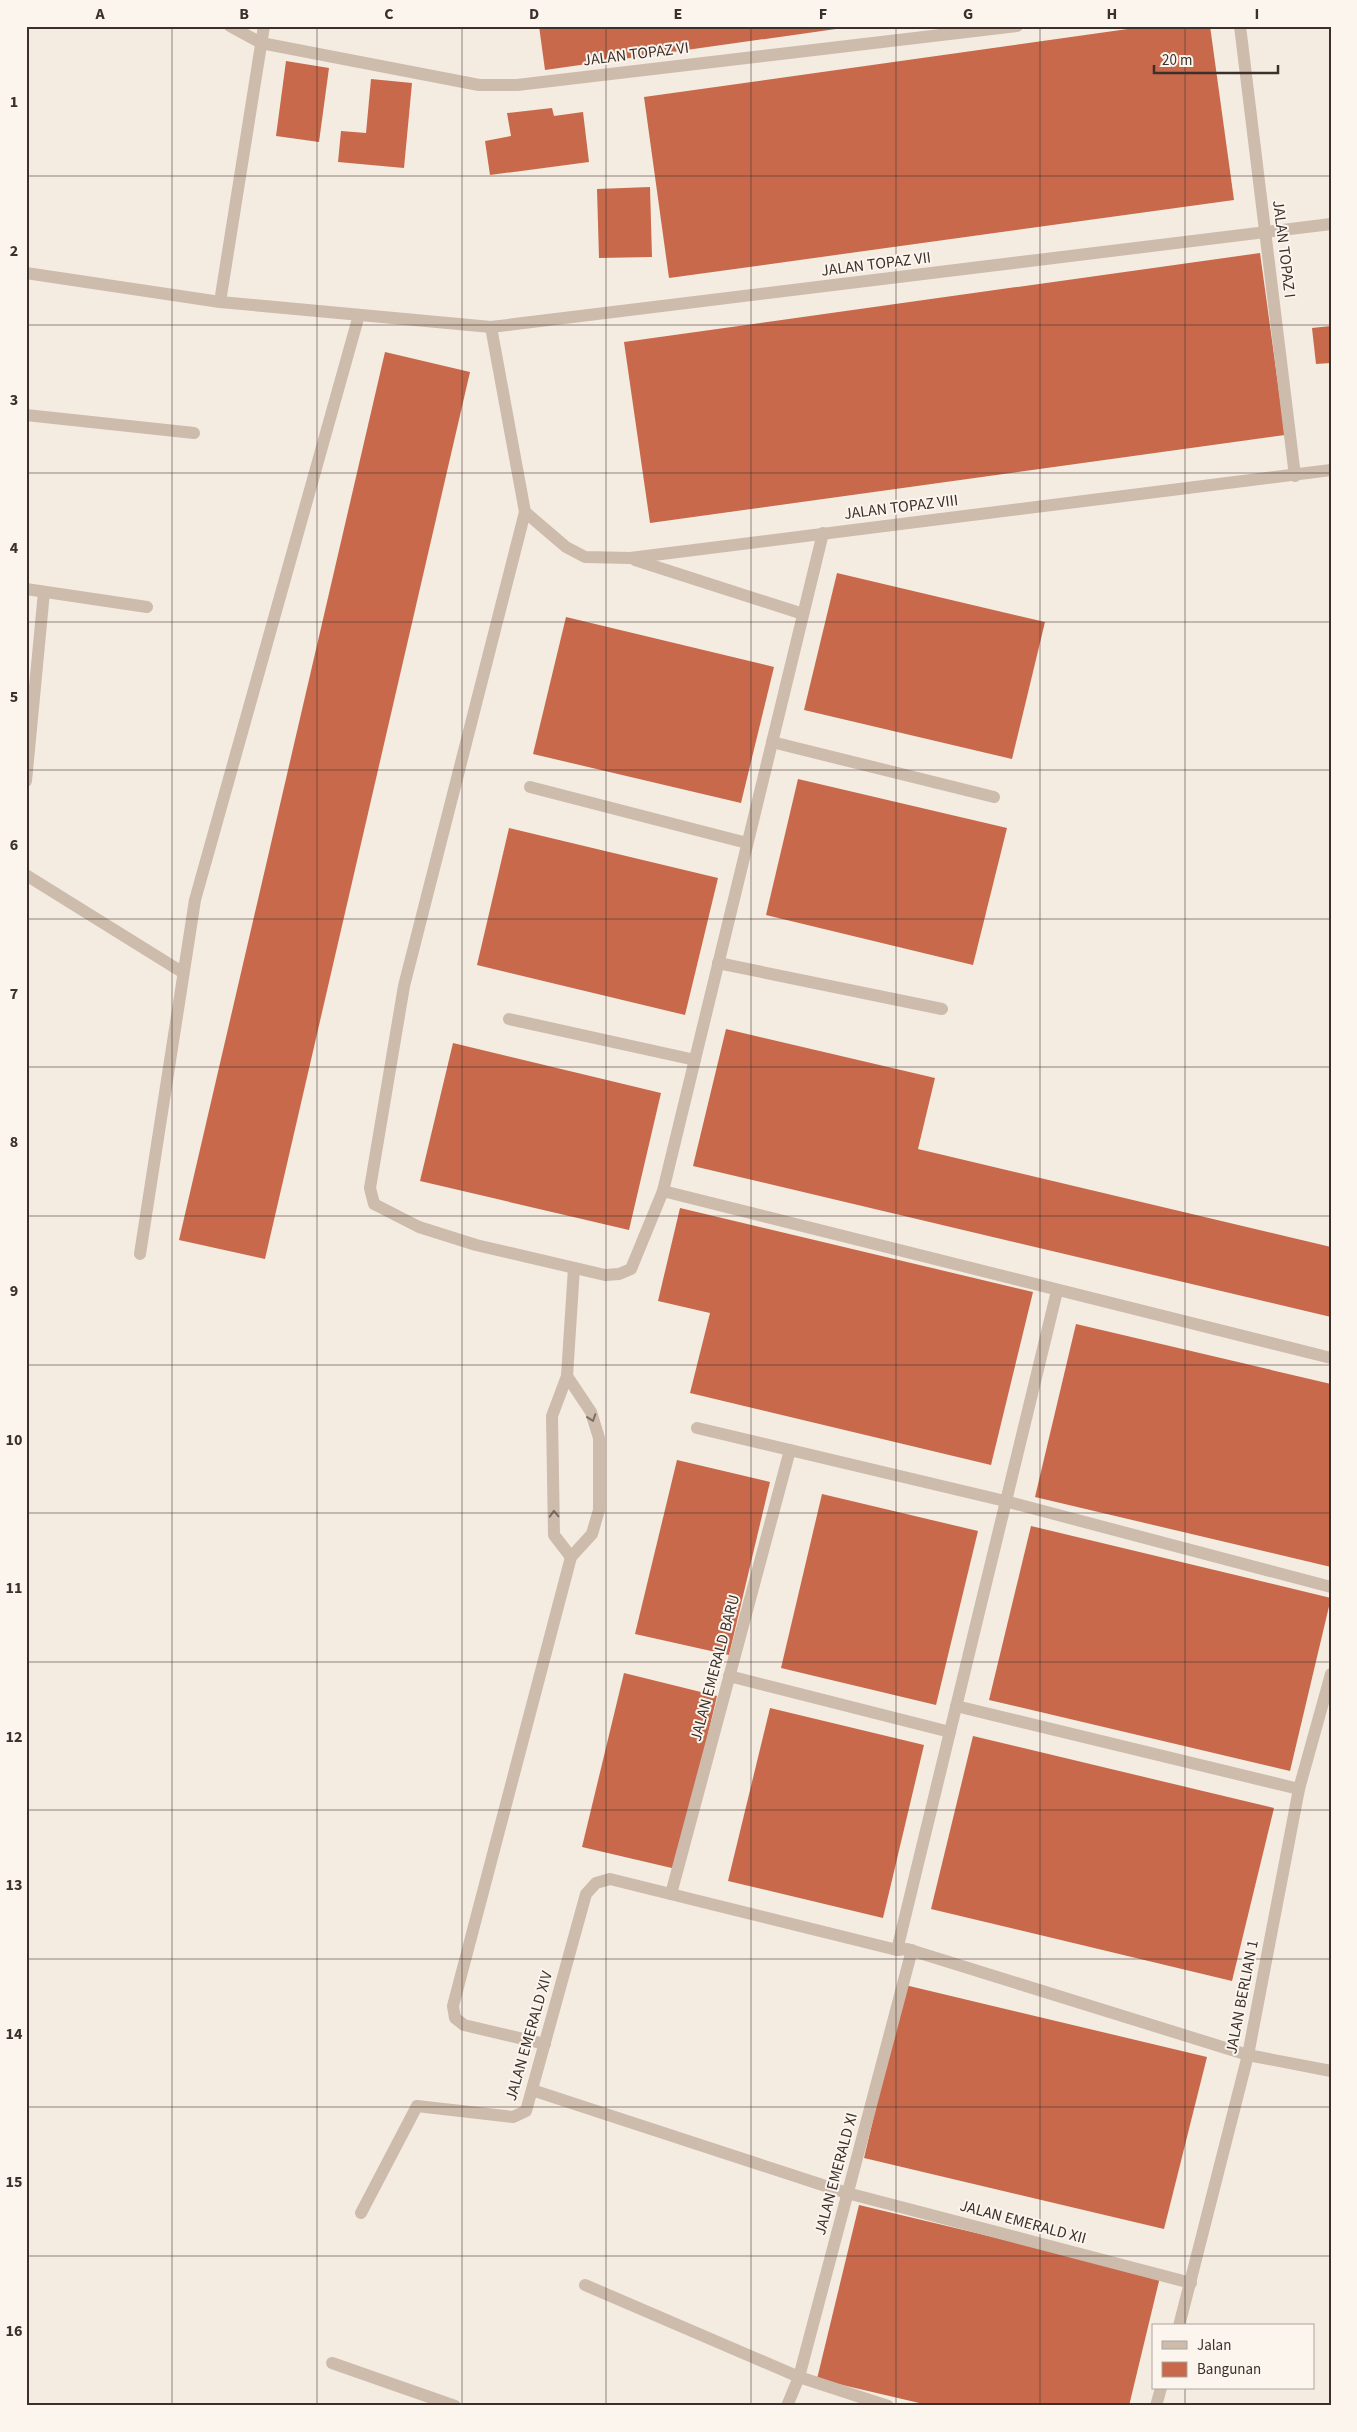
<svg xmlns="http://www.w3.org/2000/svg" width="1357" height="2432" viewBox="0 0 1357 2432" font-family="'Source Sans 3',sans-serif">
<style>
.building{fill:#c8694b}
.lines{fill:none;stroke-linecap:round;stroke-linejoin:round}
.street{stroke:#cdbbac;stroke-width:12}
.oneway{stroke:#7d6f65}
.grid{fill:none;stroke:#3b302b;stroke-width:1;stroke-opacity:0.55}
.labels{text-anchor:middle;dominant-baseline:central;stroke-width:4;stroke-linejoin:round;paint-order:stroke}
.street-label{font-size:16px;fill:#3b302b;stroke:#fbf5ee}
.neatline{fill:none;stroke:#3b302b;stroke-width:2}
.grid-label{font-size:16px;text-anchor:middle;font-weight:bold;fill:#3b302b}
</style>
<rect width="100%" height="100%" fill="#f4ebe1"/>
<g class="building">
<polygon points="539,26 850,26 850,27 545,70"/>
<polygon points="1149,26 1210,26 1234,200 669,278 644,97"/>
<polygon points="286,61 329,68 319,142 276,136"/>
<polygon points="371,79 412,83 404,168 338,162 341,131 366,133"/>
<polygon points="552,108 554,116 583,112 589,162 490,175 485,141 511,136 507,113"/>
<polygon points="650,187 652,257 599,258 597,189"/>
<polygon points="1260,253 1285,435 650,523 624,342"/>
<polygon points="1331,326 1331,363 1316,364 1312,328"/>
<polygon points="385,352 470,372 265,1259 179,1240"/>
<polygon points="837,573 1045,622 1012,759 804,710"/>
<polygon points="566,617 774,667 741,803 533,754"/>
<polygon points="798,779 1007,828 973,965 766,915"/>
<polygon points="509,828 718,878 685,1015 477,965"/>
<polygon points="726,1029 935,1078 918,1149 1331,1247 1331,1317 693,1166"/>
<polygon points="453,1043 661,1093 629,1230 420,1181"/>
<polygon points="680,1208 1033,1292 991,1465 690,1393 710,1313 658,1301"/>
<polygon points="1076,1324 1331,1384 1331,1567 1035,1497"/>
<polygon points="677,1460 770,1482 729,1655 635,1634"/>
<polygon points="822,1494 978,1531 936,1705 781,1668"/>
<polygon points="1031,1526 1331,1598 1290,1771 989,1700"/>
<polygon points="624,1673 717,1696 676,1869 582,1847"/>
<polygon points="770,1708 924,1745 883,1918 728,1881"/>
<polygon points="973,1736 1274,1808 1232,1981 931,1909"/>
<polygon points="905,1985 1207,2057 1164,2229 864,2158"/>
<polygon points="859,2205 1160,2277 1129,2406 932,2406 817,2379"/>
</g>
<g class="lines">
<g class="street">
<polyline points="230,26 261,43 479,85 517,85 1017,26"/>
<polyline points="1240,26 1295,476"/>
<polyline points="26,273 220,302 491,327 1331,224"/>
<polyline points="220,302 264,26"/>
<polyline points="491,327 525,512 404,986 370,1188 374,1204 419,1227 476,1245 605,1275 619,1274 631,1269 663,1191 823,533"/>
<polyline points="26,415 194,433"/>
<polyline points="525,512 566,547 585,557 630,558 1331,470"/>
<polyline points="635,560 803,614"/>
<polyline points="26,589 147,607"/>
<polyline points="772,742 994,797"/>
<polyline points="26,781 44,592"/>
<polyline points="530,787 747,843"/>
<polyline points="26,875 182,972"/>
<polyline points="718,963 942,1009"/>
<polyline points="509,1019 695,1060"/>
<polyline points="663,1191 1331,1358"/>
<polyline points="140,1254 195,900 359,315"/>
<polyline points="697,1428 1005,1501 1331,1587"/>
<polyline points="571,1557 554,1535 552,1416 567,1376 574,1268"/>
<polyline points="729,1676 950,1732"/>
<polyline points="956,1706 1299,1789"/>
<polyline points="671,1894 790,1450"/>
<polyline points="897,1950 1057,1291"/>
<polyline points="545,2044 464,2025 455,2018 453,2006 571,1557 592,1534 599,1510 599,1438 591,1412 567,1376"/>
<polyline points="532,2090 847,2193 1191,2283"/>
<polyline points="361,2213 417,2106 513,2117 526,2111 586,1894 596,1883 610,1879 897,1950 907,1949 1248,2055 1331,2071"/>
<polyline points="585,2285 799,2377 888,2406"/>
<polyline points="1179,2326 1248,2055 1299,1789 1331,1674"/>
<polyline points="332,2363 455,2406"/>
<polyline points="787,2406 799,2377 912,1950"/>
<polyline points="1156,2406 1161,2388"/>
</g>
</g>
<defs><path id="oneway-chevron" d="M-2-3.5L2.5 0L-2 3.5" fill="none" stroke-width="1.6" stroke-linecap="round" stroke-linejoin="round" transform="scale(1.25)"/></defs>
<g class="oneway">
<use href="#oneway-chevron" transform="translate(592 1418) rotate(71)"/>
<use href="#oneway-chevron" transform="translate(554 1514) rotate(-92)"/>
</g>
<path class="grid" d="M172,26V2406M317,26V2406M462,26V2406M606,26V2406M751,26V2406M896,26V2406M1040,26V2406M1185,26V2326M26,176H1331M26,325H1331M26,473H1331M26,622H1331M26,770H1331M26,919H1331M26,1067H1331M26,1216H1331M26,1365H1331M26,1513H1331M26,1662H1331M26,1810H1331M26,1959H1331M26,2107H1331M26,2256H1331M1185,2388V2406"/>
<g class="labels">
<g class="street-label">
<text transform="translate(636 54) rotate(-7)">JALAN TOPAZ VI</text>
<text transform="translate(1284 249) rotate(83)">JALAN TOPAZ I</text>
<text transform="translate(876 264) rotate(-7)">JALAN TOPAZ VII</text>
<text transform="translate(901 507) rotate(-7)">JALAN TOPAZ VIII</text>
<text transform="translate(715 1668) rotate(-75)">JALAN EMERALD BARU</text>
<text transform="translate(1242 1997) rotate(-79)">JALAN BERLIAN 1</text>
<text transform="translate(529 2036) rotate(-74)">JALAN EMERALD XIV</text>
<text transform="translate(836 2174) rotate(-75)">JALAN EMERALD XI</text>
<text transform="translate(1023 2222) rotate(15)">JALAN EMERALD XII</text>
</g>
</g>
<rect width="1357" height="2432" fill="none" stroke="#fbf5ee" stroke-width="55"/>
<rect x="1152" y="2324" width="162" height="65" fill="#fbf5ee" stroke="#aea6a0"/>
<rect x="1162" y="2341" width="25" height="8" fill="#cdbbac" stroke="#aea6a0"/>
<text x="1197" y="2350" font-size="15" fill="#3b302b">Jalan</text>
<rect x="1162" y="2362" width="25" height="15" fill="#c8694b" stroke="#aea6a0"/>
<text x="1197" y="2374" font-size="15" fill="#3b302b">Bangunan</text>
<path d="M1154 65v8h124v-8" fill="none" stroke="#3b302b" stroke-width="2.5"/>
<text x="1162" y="65" font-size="15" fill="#3b302b" stroke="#fbf5ee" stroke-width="4" paint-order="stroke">20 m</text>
<rect x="28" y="28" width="1302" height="2376" class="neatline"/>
<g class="grid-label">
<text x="100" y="19">A</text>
<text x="244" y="19">B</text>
<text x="389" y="19">C</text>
<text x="534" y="19">D</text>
<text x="678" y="19">E</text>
<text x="823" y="19">F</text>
<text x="968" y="19">G</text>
<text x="1112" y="19">H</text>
<text x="1257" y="19">I</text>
<text x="14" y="107">1</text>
<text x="14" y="256">2</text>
<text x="14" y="405">3</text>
<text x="14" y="553">4</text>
<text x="14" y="702">5</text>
<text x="14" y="850">6</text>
<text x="14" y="999">7</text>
<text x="14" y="1147">8</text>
<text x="14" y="1296">9</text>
<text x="14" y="1445">10</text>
<text x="14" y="1593">11</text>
<text x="14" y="1742">12</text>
<text x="14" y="1890">13</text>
<text x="14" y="2039">14</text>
<text x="14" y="2187">15</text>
<text x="14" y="2336">16</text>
</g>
</svg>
